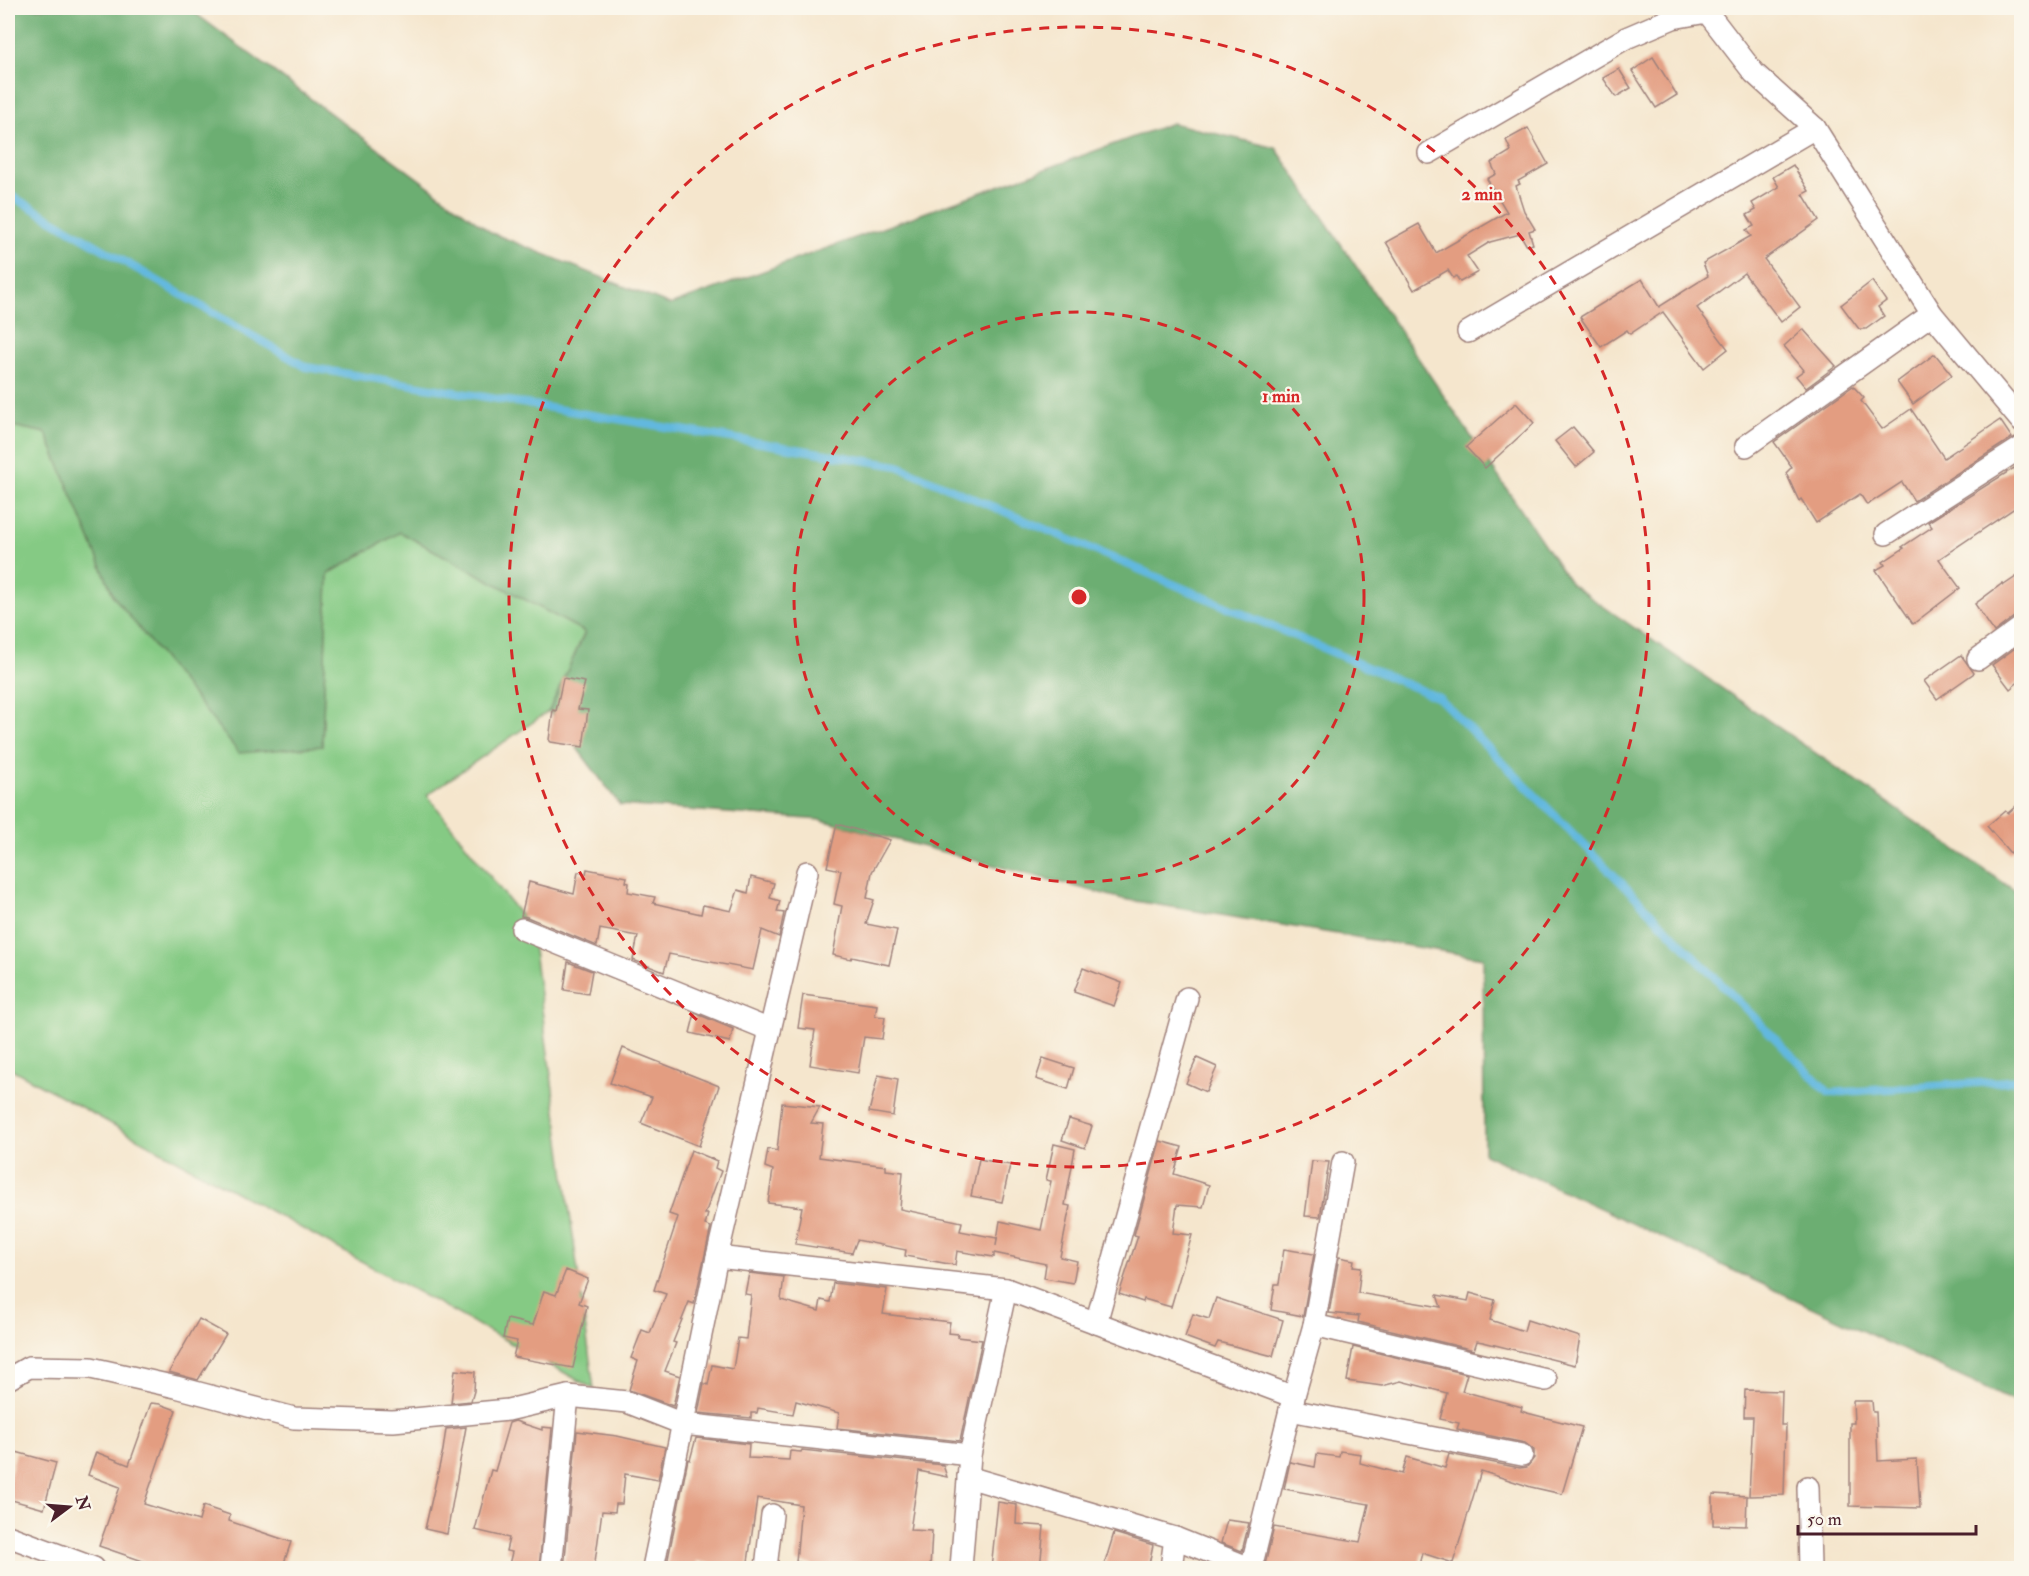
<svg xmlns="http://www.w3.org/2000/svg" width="2029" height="1576" viewBox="0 0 2029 1576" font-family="'IM FELL Double Pica',serif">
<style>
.green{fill:#85ca84;stroke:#687458;stroke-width:1.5}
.forest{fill:#6cae72;stroke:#5b664e;stroke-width:1.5}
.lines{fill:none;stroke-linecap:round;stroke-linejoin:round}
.stream{stroke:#62b8df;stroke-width:8}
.building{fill:#e39d81}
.minor-casing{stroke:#a0827c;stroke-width:24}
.minor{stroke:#fff;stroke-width:21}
.ring{fill:none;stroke:#d62828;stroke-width:3;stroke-dasharray:10 8}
.centre{fill:#d62828;stroke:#fbf7ec;stroke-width:3}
.ring-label{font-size:18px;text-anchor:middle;font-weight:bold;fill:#d62828;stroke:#fbf7ec;stroke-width:4.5;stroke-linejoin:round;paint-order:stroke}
</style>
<rect width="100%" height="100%" fill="#fbf7ec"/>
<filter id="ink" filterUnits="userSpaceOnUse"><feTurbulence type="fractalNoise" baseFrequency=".0167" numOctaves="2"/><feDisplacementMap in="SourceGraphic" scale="12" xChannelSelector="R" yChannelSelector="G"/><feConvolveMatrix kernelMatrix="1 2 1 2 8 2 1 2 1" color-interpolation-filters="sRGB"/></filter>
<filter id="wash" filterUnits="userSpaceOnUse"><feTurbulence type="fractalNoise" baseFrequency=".008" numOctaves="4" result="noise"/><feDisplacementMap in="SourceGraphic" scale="24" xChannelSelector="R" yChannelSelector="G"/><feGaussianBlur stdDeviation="1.35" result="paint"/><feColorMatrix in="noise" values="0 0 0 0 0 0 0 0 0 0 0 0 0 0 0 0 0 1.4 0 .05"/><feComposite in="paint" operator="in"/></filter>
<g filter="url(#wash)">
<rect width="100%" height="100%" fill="#f5e6cd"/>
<polygon class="green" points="8,425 46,433 114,597 322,746 328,574 400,532 585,632 549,711 427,795 531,929 594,1389 8,1067"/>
<polygon class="forest" points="8,8 188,8 492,233 670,305 1172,123 1276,148 1571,584 2021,895 2021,1405 1484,1154 1483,958 1123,899 821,820 620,805 549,711 585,632 400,532 328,574 322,746 239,753 114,597 46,433 8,425"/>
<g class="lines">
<polyline class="stream" points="8,194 306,367 898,466 1439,698 1829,1093 2022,1080"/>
</g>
<g id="blocks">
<g class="building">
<polygon points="1653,57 1677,95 1656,108 1632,71"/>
<polygon points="1619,69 1631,88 1616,97 1603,78"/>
<polygon points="1528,128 1548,164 1518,181 1520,184 1516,186 1524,211 1535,229 1529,231 1533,244 1527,246 1520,234 1490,242 1467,256 1478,272 1460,282 1456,276 1453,278 1448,270 1414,290 1386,242 1419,224 1436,253 1507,212 1487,179 1496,174 1491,163 1511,151 1506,140"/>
<polygon points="1793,165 1809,191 1803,194 1819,220 1764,259 1800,307 1781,322 1744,273 1697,308 1728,349 1704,368 1663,312 1630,334 1627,330 1601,347 1580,317 1642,279 1659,307 1708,276 1703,263 1751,236 1746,230 1754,226 1747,215 1756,210 1752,203 1779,187 1773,177"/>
<polygon points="1872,281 1886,301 1878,307 1884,316 1866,329 1859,329 1841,305"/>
<polygon points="1803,329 1836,366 1806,388 1796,376 1804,370 1784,346"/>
<polygon points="1935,354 1952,375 1913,404 1897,382"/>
<polygon points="1853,386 1864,398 1861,401 1882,429 1911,409 1944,458 2000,420 2012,438 1914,501 1902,482 1867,505 1860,494 1816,523 1803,502 1801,499 1799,501 1786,473 1792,467 1774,442"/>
<polygon points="1516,403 1534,423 1485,468 1466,447"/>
<polygon points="1573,427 1594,452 1576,467 1555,441"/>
<polygon points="2014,468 2022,480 2022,503 1939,559 1960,588 1913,624 1876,570 1885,565 1883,562 1904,548 1902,547 1932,527 1928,522"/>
<polygon points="2022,573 2022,614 2014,617 1994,632 1975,604 2003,583 2004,585"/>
<polygon points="2022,643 2022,679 2010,689 1992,665"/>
<polygon points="1961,655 1974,673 1937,699 1924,681"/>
<polygon points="563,678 585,682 578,709 588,710 583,747 551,742 549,740 553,710 556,711"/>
<polygon points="2022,801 2022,843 2010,853 1987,826 2005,811 2008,813"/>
<polygon points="837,824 890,840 872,872 867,898 874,900 866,924 897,930 889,965 852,957 851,959 833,955 842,906 834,904 841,870 827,867"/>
<polygon points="587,869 627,877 626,882 629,883 628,892 655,897 653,903 701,914 703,905 731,911 738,890 748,893 751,877 774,883 770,898 780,901 777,912 784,913 779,937 762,930 753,970 669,954 664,972 633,960 638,936 600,929 597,946 527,917 521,916 529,882 574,894 578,872 586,874"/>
<polygon points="568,962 592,971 588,994 564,990"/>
<polygon points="1083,968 1122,983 1114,1006 1074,992"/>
<polygon points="803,995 877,1005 875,1016 885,1017 882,1039 864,1037 858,1073 810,1065 815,1030 798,1028"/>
<polygon points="695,1013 733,1029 730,1042 690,1033"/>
<polygon points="623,1048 719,1086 699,1146 641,1123 652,1097 610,1083"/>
<polygon points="1043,1058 1074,1068 1068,1089 1036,1079"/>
<polygon points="1197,1058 1217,1067 1206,1092 1186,1083"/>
<polygon points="878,1075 898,1079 893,1116 869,1112"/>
<polygon points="782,1103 820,1107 811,1123 823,1124 819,1157 886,1166 886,1170 903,1172 900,1209 962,1222 960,1231 997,1238 996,1246 1000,1221 1041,1230 1051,1181 1046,1180 1054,1144 1075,1149 1065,1205 1070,1206 1060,1257 1077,1261 1073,1283 1044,1278 1046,1264 994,1253 994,1257 957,1251 955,1265 905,1256 906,1250 857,1240 852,1253 795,1244 802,1207 768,1203 773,1170 765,1167 768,1149 777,1151"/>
<polygon points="1069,1119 1092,1126 1085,1148 1062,1140"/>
<polygon points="1160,1141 1182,1147 1174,1174 1209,1185 1203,1207 1177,1205 1173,1233 1192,1235 1171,1307 1144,1299 1143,1302 1119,1294 1138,1236 1134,1235"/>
<polygon points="691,1150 717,1161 715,1168 721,1171 705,1214 708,1214 705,1225 711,1227 694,1304 689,1302 673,1342 676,1343 665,1371 680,1376 673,1406 629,1390 638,1361 631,1358 642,1330 650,1333 666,1294 654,1290 678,1217 669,1214"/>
<polygon points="979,1159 1010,1165 1002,1202 971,1196"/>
<polygon points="1312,1161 1329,1162 1320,1217 1305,1216"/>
<polygon points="1284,1249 1314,1254 1303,1316 1271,1310 1275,1284 1279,1284"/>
<polygon points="1339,1257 1354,1260 1353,1266 1361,1267 1358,1293 1441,1307 1437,1295 1468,1301 1470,1293 1495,1300 1490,1320 1524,1331 1527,1320 1580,1337 1575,1365 1483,1342 1477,1341 1474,1350 1358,1322 1359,1316 1329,1313"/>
<polygon points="566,1270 588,1279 579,1303 587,1306 573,1368 513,1357 517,1341 503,1338 507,1319 533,1325 544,1291 556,1295"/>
<polygon points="749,1273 784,1277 781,1300 819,1311 821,1300 830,1302 833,1283 887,1289 883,1314 950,1322 948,1333 958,1334 957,1337 982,1340 960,1441 837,1428 839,1413 796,1401 793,1414 758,1408 757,1413 751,1413 751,1418 698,1413 704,1383 708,1385 712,1365 733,1369 738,1338 746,1339 751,1295 745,1294"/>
<polygon points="1216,1298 1283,1320 1273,1356 1218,1342 1215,1348 1185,1337 1193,1314 1209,1319"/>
<polygon points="199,1319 226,1334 198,1380 169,1372"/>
<polygon points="1353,1347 1467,1374 1462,1391 1522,1407 1521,1411 1527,1413 1582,1427 1562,1494 1531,1487 1481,1471 1453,1563 1422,1553 1418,1569 1264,1569 1274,1527 1360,1542 1369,1504 1284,1489 1290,1462 1315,1467 1317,1454 1339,1457 1340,1451 1361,1454 1360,1463 1402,1474 1407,1457 1445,1468 1449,1454 1520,1468 1527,1467 1534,1458 1534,1450 1525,1443 1457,1429 1459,1423 1440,1419 1447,1393 1401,1381 1382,1386 1347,1381"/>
<polygon points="455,1370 475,1372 474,1391 471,1401 451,1403"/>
<polygon points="1745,1390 1782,1391 1781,1425 1786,1425 1784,1495 1749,1496 1753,1417 1744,1417"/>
<polygon points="1853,1401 1872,1401 1873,1412 1876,1412 1878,1461 1917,1459 1920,1508 1850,1506 1850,1423 1854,1423"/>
<polygon points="151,1403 160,1404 176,1410 144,1504 199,1521 203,1506 230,1515 229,1521 291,1542 282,1569 166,1569 99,1546 120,1487 88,1475 96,1452 129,1465"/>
<polygon points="515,1421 542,1430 542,1427 552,1428 539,1569 508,1569 512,1552 506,1551 509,1538 475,1530 491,1470 495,1471 509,1423"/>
<polygon points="466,1427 447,1534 425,1529 443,1450 446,1429"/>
<polygon points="577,1431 617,1436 665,1447 658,1480 625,1474 622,1504 616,1504 615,1512 602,1511 594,1569 564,1569"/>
<polygon points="696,1438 749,1444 748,1458 789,1460 790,1451 801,1452 802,1450 943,1465 947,1477 919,1471 910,1530 932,1531 930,1569 812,1569 812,1564 796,1562 801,1505 757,1498 747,1569 735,1569 697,1561 696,1569 666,1569 688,1459 690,1460"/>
<polygon points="16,1452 56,1463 44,1509 8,1499 8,1483"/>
<polygon points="1713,1494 1747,1496 1746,1526 1713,1525"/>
<polygon points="998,1502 1017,1505 1016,1524 1044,1526 1040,1569 991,1569"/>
<polygon points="1227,1520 1249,1523 1242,1551 1221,1543"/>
<polygon points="1114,1533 1153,1545 1148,1569 1103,1569"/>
</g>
</g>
</g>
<g filter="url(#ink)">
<use href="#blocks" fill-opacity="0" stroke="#a0827c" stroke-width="1.5"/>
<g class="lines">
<defs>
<g id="minor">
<polyline points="1429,153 1626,38 1673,18 1707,12 1754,73 1815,128 1932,314 2022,422"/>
<polyline points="1468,332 1815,128"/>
<polyline points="1746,446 1932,314"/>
<polyline points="1886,534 2022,447"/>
<polyline points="1978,659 2022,627"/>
<polyline points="522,929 770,1030"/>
<polyline points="717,1257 1006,1289 1294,1397"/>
<polyline points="1096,1323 1187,998"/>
<polyline points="1314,1325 1546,1380"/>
<polyline points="8,1379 29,1367 91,1368 176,1387 294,1418 393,1421 508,1410 568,1396 627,1402 683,1424 970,1455"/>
<polyline points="1290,1410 1522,1455"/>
<polyline points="968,1477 1175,1538 1250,1568"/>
<polyline points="1808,1487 1810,1568"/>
<polyline points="8,1536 94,1568"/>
<polyline points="551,1568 568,1396"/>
<polyline points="653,1568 717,1257 807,872"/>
<polyline points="766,1568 772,1515"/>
<polyline points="961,1568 970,1455 1006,1289"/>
<polyline points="1171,1568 1175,1538"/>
<polyline points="1251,1568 1290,1410 1314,1325 1343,1162"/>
</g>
</defs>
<use href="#minor" class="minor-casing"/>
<use href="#minor" class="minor"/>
</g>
</g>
<g class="ring">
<circle cx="1079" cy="597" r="285"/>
<circle cx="1079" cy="597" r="570"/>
</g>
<circle cx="1079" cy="597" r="9" class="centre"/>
<g class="ring-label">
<text x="1482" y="200">2 min</text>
<text x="1281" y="402">1 min</text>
</g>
<rect width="2029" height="1576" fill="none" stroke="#fbf7ec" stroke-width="30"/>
<g transform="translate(69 1507) rotate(74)" stroke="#fbf7ec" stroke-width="4.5" paint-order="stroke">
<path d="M0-4.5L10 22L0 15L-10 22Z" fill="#4a1f2b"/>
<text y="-9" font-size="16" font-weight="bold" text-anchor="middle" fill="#4a1f2b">N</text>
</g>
<path d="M1798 1525v9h178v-9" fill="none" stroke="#4a1f2b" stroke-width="3"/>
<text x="1807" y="1525" font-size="18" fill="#4a1f2b" stroke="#fbf7ec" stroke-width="4.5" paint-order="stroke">50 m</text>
</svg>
